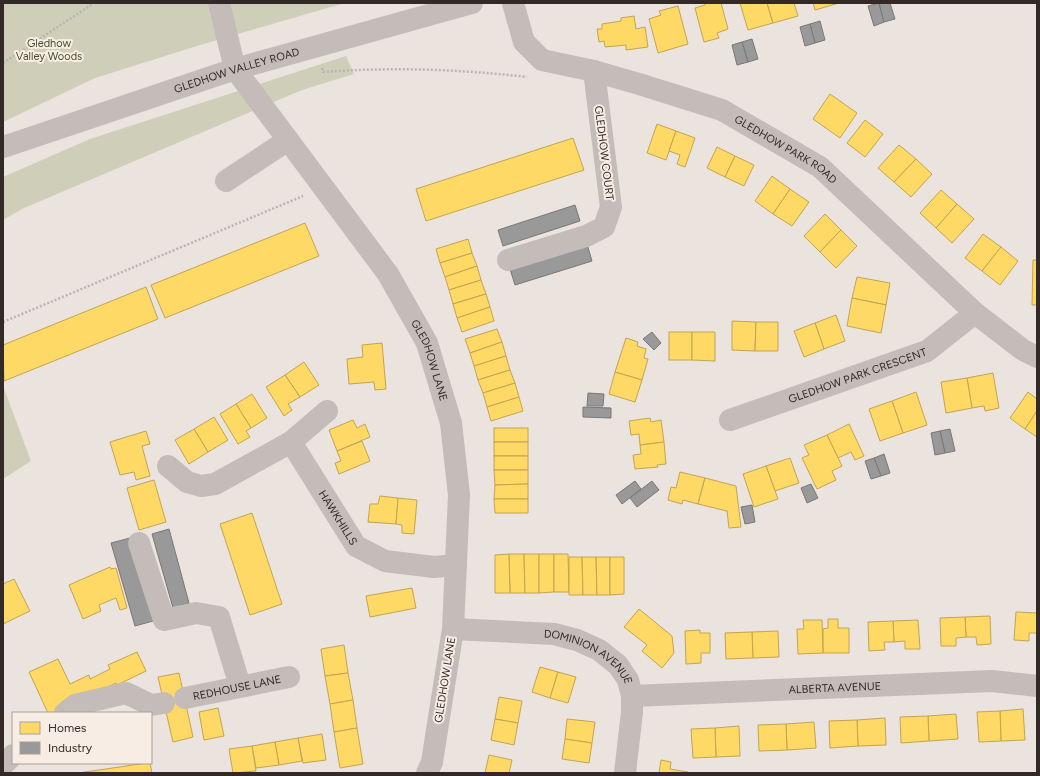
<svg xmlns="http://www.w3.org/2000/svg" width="1040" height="776" viewBox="0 0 1040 776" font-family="Figtree,sans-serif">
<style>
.green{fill:#ceceb9}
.homes{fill:#ffd966;stroke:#c2a453}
.industry{fill:#999;stroke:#7a7776}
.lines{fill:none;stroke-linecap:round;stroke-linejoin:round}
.path{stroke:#bcb4b0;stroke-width:2.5;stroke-dasharray:2 2;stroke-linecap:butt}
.minor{stroke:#c3bcb8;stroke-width:22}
.labels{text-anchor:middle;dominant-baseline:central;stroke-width:4;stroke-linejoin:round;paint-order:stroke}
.park-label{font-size:11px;fill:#47502c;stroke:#f8ede5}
.street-label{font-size:11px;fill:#332926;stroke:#f8ede5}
</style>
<rect width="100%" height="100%" fill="#ebe3de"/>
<g class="green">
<polygon points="3,3 345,3 200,45 95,78 3,122"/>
<polygon points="346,56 354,74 302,90 24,208 3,220 3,177 90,139"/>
<polygon points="3,386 31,461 3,479"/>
</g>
<g class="homes">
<polygon points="705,3 721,3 728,29 717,33 719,38 704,42 695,8 705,5"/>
<polygon points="740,3 767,3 773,23 748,30"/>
<polygon points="767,3 794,3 798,16 773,23"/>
<polygon points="813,3 839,3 815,10"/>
<polygon points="678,6 688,44 658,53 649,19 661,15 659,11"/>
<polygon points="634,16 636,29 645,27 648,47 626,50 626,45 605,47 604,41 599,42 597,29 602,29 602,24 621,21 621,18"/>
<polygon points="830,94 857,113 840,138 813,119"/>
<polygon points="865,120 883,134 865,157 847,143"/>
<polygon points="657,124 676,131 666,160 647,153"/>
<polygon points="676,131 695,138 685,167 677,164 680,155 669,151"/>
<polygon points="573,138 584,170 426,221 416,189"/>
<polygon points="899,145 916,159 894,182 878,168"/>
<polygon points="717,147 735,156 725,177 707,168"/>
<polygon points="735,156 754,165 744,186 725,177"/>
<polygon points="916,159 932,174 911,197 894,182"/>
<polygon points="772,176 790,189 773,214 755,201"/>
<polygon points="790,189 809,202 792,226 773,214"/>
<polygon points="941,190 957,204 936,228 920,213"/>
<polygon points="957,204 974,219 952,243 936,228"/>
<polygon points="825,214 841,230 820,252 804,236"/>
<polygon points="305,223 319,256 165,318 151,285"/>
<polygon points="841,230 857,246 836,268 820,252"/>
<polygon points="983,234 1001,247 982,271 965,258"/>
<polygon points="468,239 472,253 440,263 436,249"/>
<polygon points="1001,247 1018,261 1000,285 982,271"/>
<polygon points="472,253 477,266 445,277 440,263"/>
<polygon points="1033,260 1037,260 1037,305 1032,305"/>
<polygon points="477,266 481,280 449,290 445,277"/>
<polygon points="857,277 890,283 886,305 852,298"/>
<polygon points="481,280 486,294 453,304 449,290"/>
<polygon points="146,287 158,319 4,381 3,345"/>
<polygon points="486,294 490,307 457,318 453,304"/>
<polygon points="852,298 886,305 881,333 847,326"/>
<polygon points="490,307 494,321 462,332 457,318"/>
<polygon points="836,315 845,341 824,349 815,323"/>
<polygon points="732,321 756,322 755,351 732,350"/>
<polygon points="756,322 778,322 778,351 755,351"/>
<polygon points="815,323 824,349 804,357 794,331"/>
<polygon points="497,329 502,342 470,353 465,339"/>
<rect x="669" y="332" width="23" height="28"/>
<polygon points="692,332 715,332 715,361 692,360"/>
<polygon points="626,338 638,342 637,346 646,349 644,358 648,359 642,380 615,372"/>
<polygon points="502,342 506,356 474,366 470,353"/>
<polygon points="382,343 386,389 375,390 374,382 349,384 347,359 363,357 362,345"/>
<polygon points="506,356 510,370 478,380 474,366"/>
<polygon points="304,362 319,385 300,397 285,375"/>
<polygon points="510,370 515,383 483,393 478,380"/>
<polygon points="615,372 642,380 635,402 609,394"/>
<polygon points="993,373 999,408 985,411 984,406 972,408 967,378"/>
<polygon points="285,375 300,397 288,404 292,410 284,416 266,387"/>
<polygon points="967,378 972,408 946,413 941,382"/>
<polygon points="515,383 519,397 487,407 483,393"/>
<polygon points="916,392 927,425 903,433 892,401"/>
<polygon points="1028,392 1037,399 1037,411 1025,429 1010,418"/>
<polygon points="252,394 267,418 251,428 236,404"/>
<polygon points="519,397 523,411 491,421 487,407"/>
<polygon points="892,401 903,433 880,441 869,409"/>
<polygon points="236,404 251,428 246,431 250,437 238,444 220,414"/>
<polygon points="1037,411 1037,437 1025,429"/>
<polygon points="214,417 228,440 208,452 194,429"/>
<polygon points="650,418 651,422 661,420 664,442 640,445 639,434 631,435 629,421"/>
<polygon points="353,420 357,428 365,424 370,437 337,451 329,430"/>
<polygon points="849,424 864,456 855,460 851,452 838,458 827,435"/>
<rect x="494" y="428" width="34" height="14"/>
<polygon points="194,429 208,452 189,464 175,440"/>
<polygon points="146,431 150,444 142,446 150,476 136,480 134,472 120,475 110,442"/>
<polygon points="827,435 842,466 832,471 836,480 817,489 802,458 809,455 804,445"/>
<polygon points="362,441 370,461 339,474 335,463 341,461 337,451"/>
<rect x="494" y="442" width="34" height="14"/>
<polygon points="664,442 666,464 657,465 658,467 635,469 633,455 641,454 640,445"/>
<rect x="494" y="456" width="34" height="14"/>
<polygon points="790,458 799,483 775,491 766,466"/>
<polygon points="766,466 778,499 754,507 743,474"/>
<polygon points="494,470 528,470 528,484 495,485"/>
<polygon points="680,472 705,478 698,504 683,500 682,504 668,500 671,487 676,488"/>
<polygon points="705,478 736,486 741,527 729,528 727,511 698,504"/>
<polygon points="154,480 166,522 139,530 127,488"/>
<polygon points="528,484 528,499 494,499 495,485"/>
<polygon points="380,496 398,498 396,524 368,522 370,504 378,504"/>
<polygon points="398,498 417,500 414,534 402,533 402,525 396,524"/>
<polygon points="494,499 528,499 528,513 495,513"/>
<polygon points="252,513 282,604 250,615 220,524"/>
<polygon points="509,554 524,554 525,593 510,593"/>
<polygon points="509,554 510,593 495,593 495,555"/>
<polygon points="524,554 539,554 539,593 525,593"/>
<polygon points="539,554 554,554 554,592 539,593"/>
<polygon points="554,554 568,554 569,592 554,592"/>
<polygon points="569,557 582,557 583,595 569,595"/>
<polygon points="582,557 596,557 597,595 583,595"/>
<polygon points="596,557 610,557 610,595 597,595"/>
<polygon points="610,557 624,557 624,594 610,595"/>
<polygon points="110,567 111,569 116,568 127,608 120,610 116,598 99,605 101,611 83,619 69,585"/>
<polygon points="14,579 30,611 3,624 3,584"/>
<polygon points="412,588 416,608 370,617 366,596"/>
<polygon points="639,609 672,636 674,653 662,668 642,651 647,645 624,627"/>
<polygon points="1016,612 1037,613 1037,633 1029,633 1029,641 1014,640"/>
<polygon points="990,616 991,644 977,645 976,637 966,637 965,617"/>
<polygon points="965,617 966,637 956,638 956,646 941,646 940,618"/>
<polygon points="828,619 838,619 838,628 849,628 849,653 823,653 823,629 828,628"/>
<polygon points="803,620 822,620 823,653 798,654 797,629 804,629"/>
<polygon points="918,620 920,649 905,649 905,641 894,642 893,621"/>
<polygon points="893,621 894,642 884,642 885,650 869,651 868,622"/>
<polygon points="700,630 700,633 710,633 710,653 701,653 701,663 686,664 685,631"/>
<polygon points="778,631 779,657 753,658 752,632"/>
<polygon points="752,632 753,658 726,659 725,633"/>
<polygon points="344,645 348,673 325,676 321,649"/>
<polygon points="137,652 146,671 117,685 116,683 65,707 60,713 48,713 29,672 58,659 70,684 89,675 90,679 110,669 108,665"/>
<polygon points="540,667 558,672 550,698 532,692"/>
<polygon points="558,672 576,677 568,703 550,698"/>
<polygon points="179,673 193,737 173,742 158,677"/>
<polygon points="348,673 353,700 330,704 325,676"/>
<polygon points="499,697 522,701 518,723 495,719"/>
<polygon points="353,700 357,728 334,732 330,704"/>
<polygon points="218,708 224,736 204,740 199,712"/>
<polygon points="1023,709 1025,740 1001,741 1000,711"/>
<polygon points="1000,711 1001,741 979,742 977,712"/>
<polygon points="956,714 958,739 929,741 928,716"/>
<polygon points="928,716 929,741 901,743 900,717"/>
<polygon points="885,718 886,745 858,746 857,720"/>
<polygon points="495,719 518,723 514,745 491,740"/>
<polygon points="567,719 595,722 592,743 565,739"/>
<polygon points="857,720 858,746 830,748 829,721"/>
<polygon points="814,722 816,748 787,750 786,724"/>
<polygon points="786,724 787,750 759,751 758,725"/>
<polygon points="739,726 740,756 716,757 715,728"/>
<polygon points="357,728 363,764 340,768 334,732"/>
<polygon points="715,728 716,757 693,758 691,729"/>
<polygon points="322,734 326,760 303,763 298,738"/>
<polygon points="298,738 302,761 279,765 275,742"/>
<polygon points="565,739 592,743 589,763 562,759"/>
<polygon points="275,742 279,765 256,768 252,746"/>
<polygon points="252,746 256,771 233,773 229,749"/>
<polygon points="489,755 512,760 509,773 485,773"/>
<polygon points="661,760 671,762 670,769 688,772 688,773 659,773"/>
<polygon points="150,763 152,773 78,773 147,763"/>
</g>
<g class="industry">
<polygon points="879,3 884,22 874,26 868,6"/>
<polygon points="879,3 890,3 895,19 884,22"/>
<polygon points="820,21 825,40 815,43 810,24"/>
<polygon points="810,24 815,43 805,46 800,27"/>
<polygon points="752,39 758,59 748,62 742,42"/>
<polygon points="742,42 748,62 737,65 732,45"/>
<polygon points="575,205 580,221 503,246 498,230"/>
<polygon points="587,244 592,261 515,285 510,269"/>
<polygon points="652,332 661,343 654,350 643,339"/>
<polygon points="588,393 604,394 603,406 587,406"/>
<polygon points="583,407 611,408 611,418 583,417"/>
<polygon points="950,429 955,451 945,453 940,431"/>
<polygon points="940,431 945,453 935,455 931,433"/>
<polygon points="884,454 890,473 881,476 874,458"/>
<polygon points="874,458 881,476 871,479 865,461"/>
<polygon points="635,481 641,489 622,504 616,495"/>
<polygon points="652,481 659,490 637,507 630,498"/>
<polygon points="811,484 818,498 807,503 801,488"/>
<polygon points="752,505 755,522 745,524 741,507"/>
<polygon points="169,529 189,603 173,608 152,534"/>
<polygon points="130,538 153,621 135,626 111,543"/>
</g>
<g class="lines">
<g class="path">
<polyline points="3,63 94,3"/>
<path d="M322,68L323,72C391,67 459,69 527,77"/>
<polyline points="3,322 303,196"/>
</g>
<g class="minor">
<path id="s1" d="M219,3L235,69L388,274L427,343L451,423L459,495L453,629L432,762L427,773"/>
<path id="s2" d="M513,3L524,42L542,60L594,71L639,84L722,110L820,167L975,313L1023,350L1037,357"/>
<path id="s3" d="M3,147L235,69L472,3"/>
<polyline points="226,181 288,140"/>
<polyline points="508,260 586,236 604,227 611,207 594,71"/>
<path id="s4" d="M730,420L927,351L975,313"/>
<path id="s5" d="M291,442L356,546L385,561L434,567L456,565"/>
<polyline points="168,466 187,482 201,486 215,484 291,442 327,411"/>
<polyline points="139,543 164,620 196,613 219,617 240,686"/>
<path id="s6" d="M453,629L554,634L577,640L599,650L618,665L628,680L632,696V712L625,773"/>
<path id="s7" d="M632,696L992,681L1037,686"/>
<path id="s8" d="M185,698L289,677"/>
<polyline points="65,713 75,705 126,693 151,705 164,703"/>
<polyline points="3,765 13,755"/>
</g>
</g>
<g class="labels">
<g class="park-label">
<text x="49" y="43">Gledhow<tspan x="49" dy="13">Valley Woods</tspan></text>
</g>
<g class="street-label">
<text stroke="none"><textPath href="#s3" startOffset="246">GLEDHOW VALLEY ROAD</textPath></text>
<text stroke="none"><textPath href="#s2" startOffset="328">GLEDHOW PARK ROAD</textPath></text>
<text transform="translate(604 153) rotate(83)">GLEDHOW COURT</text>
<text stroke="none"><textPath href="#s1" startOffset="420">GLEDHOW LANE</textPath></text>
<text stroke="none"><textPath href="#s4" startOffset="135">GLEDHOW PARK CRESCENT</textPath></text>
<text stroke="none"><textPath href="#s5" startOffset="89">HAWKHILLS</textPath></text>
<text stroke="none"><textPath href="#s6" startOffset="143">DOMINION AVENUE</textPath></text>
<text transform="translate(445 680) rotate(-81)">GLEDHOW LANE</text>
<text stroke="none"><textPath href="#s8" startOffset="53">REDHOUSE LANE</textPath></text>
<text stroke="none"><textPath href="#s7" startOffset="203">ALBERTA AVENUE</textPath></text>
</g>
</g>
<rect width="1040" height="776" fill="none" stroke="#332926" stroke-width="8"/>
<rect x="12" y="712" width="140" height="52" fill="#f8ede5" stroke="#a99f99"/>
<rect x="20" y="722" width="20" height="12" fill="#ffd966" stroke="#a99f99"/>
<text x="48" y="732" font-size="12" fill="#332926">Homes</text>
<rect x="20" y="742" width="20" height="12" fill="#999999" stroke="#a99f99"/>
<text x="48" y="752" font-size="12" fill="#332926">Industry</text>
</svg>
